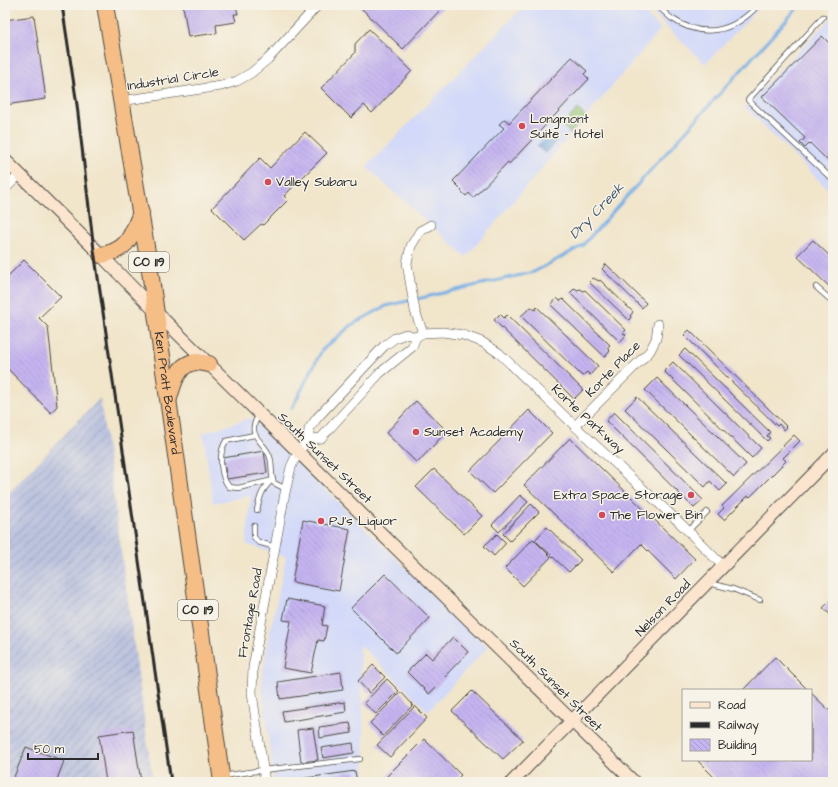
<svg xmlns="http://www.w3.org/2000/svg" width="838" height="787" viewBox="0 0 838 787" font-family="'Architects Daughter',sans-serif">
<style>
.built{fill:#d2d9f9}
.industrial{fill:url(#industrial-furrows)}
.park{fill:#96c676;stroke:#607850}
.water{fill:url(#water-waves);stroke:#506c88}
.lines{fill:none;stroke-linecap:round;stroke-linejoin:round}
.stream{stroke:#75ade5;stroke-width:3}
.building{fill:url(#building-back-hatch)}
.lane-casing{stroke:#494743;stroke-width:6}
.street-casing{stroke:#494743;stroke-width:10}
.secondary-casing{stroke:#494743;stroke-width:14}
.highway-casing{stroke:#494743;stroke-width:18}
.lane{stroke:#fff;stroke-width:4.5}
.street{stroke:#fff;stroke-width:9}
.secondary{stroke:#fbe5cf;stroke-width:12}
.highway{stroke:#f6be87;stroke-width:16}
.rail{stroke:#2b2b2b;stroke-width:3}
.poi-dot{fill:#d1495b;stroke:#f7f3e8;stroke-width:1.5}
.labels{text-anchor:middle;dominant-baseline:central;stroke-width:3;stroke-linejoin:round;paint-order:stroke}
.shield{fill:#f7f3e8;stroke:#686764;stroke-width:1}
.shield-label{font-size:12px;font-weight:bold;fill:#2b2b2b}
.street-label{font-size:13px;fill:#2b2b2b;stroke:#f7f3e8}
.poi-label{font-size:13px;fill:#2b2b2b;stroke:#f7f3e8;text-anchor:start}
.water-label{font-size:14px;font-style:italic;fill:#45586c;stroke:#f7f3e8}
</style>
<defs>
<pattern id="industrial-furrows" width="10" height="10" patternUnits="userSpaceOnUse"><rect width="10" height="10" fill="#bcc3de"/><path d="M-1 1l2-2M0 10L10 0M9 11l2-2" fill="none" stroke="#999fb4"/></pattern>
<pattern id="water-waves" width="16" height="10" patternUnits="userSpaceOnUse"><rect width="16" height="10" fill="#75ade5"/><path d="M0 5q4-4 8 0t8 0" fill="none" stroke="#608dba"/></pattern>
<pattern id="building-back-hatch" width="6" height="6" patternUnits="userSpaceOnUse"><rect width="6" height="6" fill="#c5b4f0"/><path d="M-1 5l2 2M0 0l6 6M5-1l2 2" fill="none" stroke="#a99bce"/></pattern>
</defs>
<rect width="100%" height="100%" fill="#f7f3e8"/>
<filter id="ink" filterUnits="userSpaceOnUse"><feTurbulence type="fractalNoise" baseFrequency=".025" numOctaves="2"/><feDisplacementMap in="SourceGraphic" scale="8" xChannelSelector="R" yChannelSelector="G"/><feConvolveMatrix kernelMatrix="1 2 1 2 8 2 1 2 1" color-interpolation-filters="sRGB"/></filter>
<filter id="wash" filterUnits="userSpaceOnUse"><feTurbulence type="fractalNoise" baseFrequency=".012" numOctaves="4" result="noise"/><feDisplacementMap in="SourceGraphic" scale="16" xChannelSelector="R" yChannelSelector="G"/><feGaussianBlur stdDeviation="0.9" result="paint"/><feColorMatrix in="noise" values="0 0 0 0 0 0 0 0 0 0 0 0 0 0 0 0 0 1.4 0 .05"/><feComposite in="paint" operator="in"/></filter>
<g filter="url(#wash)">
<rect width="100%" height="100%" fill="#f1e5ca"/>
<g class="built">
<polygon points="525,5 636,5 661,29 466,257 366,167"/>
<polygon points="644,5 762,5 705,64"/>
<polygon points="833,16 833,194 744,107"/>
<polygon points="251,418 488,647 428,711 360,645 365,760 364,782 274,782 261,682 268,641 286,557 246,544 251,496 213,503 203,433"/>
</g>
<polygon class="industrial" points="100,398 153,782 5,782 5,497"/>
<polygon class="park" points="578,109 586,117 570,133 562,125"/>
<polygon class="water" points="550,133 557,140 545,153 537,146"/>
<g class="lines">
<polyline class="stream" points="292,408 322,350 353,324 386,306 534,272 582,246 800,5"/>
</g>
<g id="blocks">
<g class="building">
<polygon points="183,5 236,5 238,14 234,14 236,22 216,25 217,33 188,37"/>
<polygon points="358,5 442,5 444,6 403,49"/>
<polygon points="34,16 46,99 5,105 5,20"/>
<polygon points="369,29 412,71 372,113 364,105 351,118 321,88 355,53 355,44"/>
<polygon points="822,36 833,47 833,166 810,143 805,148 800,143 805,138 762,97"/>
<polygon points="572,57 587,71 584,74 589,79 509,164 508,162 473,198 469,193 466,196 461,191 462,190 453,181 504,128 499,124 505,119 509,123"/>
<polygon points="305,132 327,153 284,196 288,200 263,225 261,224 244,240 212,208 260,158 270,168"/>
<polygon points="813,240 833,259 833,290 797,256"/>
<polygon points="24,260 61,297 39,318 48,327 57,406 51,413 5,366 5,279"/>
<polygon points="606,264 646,303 642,308 602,269"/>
<polygon points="593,278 599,281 600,280 633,312 630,316 631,317 629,320 589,282"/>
<polygon points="575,288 577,290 581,289 583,291 585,290 626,330 623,333 626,335 620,342 570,293"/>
<polygon points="557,298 560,301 563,299 610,345 607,348 610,351 605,357 551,305"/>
<polygon points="531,307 535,310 537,307 598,366 590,375 587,372 582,376 521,316"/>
<polygon points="500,314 504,318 507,315 583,390 574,399 494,320"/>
<polygon points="689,330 787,427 784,430 779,424 777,426 684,335"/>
<polygon points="685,349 770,432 767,436 770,438 767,441 679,355"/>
<polygon points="673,362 761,448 752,458 664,371"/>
<polygon points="657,378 746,464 734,477 645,390"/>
<polygon points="637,397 727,484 720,491 710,481 705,487 625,409"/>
<polygon points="416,401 447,431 417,463 386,433"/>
<polygon points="529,410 552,433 493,493 470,471"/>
<polygon points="614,412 703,500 694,508 606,421"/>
<polygon points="794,435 800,441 783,458 786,461 750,497 748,496 724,520 718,514 724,508 722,506"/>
<polygon points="570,438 695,559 676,579 641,544 614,572 524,485"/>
<polygon points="264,451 267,473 227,479 223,458"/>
<polygon points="434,469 482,516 464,534 416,487"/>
<polygon points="520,495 528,502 499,532 492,525"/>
<polygon points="531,504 539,512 510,541 503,534"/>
<polygon points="303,520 350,529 339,591 292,582"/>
<polygon points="547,527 581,560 569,572 535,540"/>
<polygon points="497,534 506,543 494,556 484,546"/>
<polygon points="533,539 551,557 523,586 505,568"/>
<polygon points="385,574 430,618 396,653 351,608"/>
<polygon points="833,598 833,617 823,608"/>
<polygon points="287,599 325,606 322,625 327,626 324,641 318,640 311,673 283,668 291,621 283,620"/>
<polygon points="453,637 468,652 447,674 448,675 429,694 407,672 426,653 432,659"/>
<polygon points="775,657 808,690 743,690"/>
<polygon points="373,665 385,677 369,693 358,681"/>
<polygon points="341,672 343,690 280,699 278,682"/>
<polygon points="387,679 399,691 376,714 364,703"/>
<polygon points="472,691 523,740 503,759 452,711"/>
<polygon points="401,692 413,705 383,736 370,723"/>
<polygon points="811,693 833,714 833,782 719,782 697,760 811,760"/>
<polygon points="345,702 346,712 284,722 282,711"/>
<polygon points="415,706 427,718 390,757 377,745"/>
<polygon points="350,723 352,733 320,738 319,727"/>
<polygon points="313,728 318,760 301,762 297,730"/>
<polygon points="133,730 141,782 106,782 99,735"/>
<polygon points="424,739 461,775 454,782 393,782 387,776"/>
<polygon points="353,743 354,753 323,758 321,748"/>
<polygon points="26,747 64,761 56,782 12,782"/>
<polygon points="355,771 357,782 292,782 292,780"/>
</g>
</g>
</g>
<g filter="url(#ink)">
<use href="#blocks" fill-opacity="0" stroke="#494743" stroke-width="1"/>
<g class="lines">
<defs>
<g id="lane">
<path d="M657,5C661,9 666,14 671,18C702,39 733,33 758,5"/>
<polyline points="823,17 748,100 833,180"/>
<polyline points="816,287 833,302"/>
<path d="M259,415C244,436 265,441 270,457C273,466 270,474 274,483L286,489"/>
<path d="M254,435L226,441C218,453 220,476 229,487L238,488L273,480"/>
<path d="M257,510C260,497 261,491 271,481"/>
<polyline points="254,526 254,537 258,542 275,547"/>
<polyline points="688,531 707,512"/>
<polyline points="708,583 733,589 760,600"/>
<polyline points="223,776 263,770 360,759"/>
</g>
<g id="street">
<polyline points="121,101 221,86 237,81 251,73 268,59 318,5"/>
<polyline points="5,189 20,174"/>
<polyline points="423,333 415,311 407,263 411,246 420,231 431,225"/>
<polyline points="575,426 650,351 656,339 658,324"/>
<polyline points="308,440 321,438 380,373 412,347 416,337 423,333 443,332 463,335 482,342 499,353 577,428 680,523 723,566"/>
<polyline points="265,782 252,693 253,667 285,493 291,467 298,452 308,440 309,429 317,418 384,346 395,338 406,334 416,337"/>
</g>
<g id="secondary">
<polyline points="5,160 101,255 156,312 634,782"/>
<polyline points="512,782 833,454"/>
</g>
<g id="highway">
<path id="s1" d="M105,5C119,91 135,177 149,264L222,782"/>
<path d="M101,255C129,250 131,236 141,213"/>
<path d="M169,398C173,384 178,363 196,362C201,362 205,364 209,364"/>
</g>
</defs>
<use href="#lane" class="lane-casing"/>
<use href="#street" class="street-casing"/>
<use href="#secondary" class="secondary-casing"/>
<use href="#highway" class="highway-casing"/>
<use href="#lane" class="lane"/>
<use href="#street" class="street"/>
<use href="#secondary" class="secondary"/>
<use href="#highway" class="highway"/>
<polyline class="rail" points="62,5 77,105 94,250 171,782"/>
</g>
</g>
<g class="poi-dot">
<circle cx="522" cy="126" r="4"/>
<circle cx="268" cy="182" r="4"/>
<circle cx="416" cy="432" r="4"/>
<circle cx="691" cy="495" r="4"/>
<circle cx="602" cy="515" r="4"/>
<circle cx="321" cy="521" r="4"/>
</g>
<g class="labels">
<g class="shield">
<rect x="129" y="252" width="40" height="20" rx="3"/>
<rect x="178" y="600" width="40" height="20" rx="3"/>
</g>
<g class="shield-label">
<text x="149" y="262">CO 119</text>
<text x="198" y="610">CO 119</text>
</g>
<g class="street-label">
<text transform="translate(173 79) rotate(-9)">Industrial Circle</text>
<text transform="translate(613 369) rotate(-46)">Korte Place</text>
<text stroke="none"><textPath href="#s1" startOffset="393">Ken Pratt Boulevard</textPath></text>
<text transform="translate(588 419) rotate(43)">Korte Parkway</text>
<text transform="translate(325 458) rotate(44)">South Sunset Street</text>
<text transform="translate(663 608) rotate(-46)">Nelson Road</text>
<text transform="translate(250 613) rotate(-80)">Frontage Road</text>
<text transform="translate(556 685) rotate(45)">South Sunset Street</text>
</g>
<g class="poi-label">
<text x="530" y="119">Longmont<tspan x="530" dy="15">Suite - Hotel</tspan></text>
<text x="276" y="182">Valley Subaru</text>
<text x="424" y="432">Sunset Academy</text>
<text x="683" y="495" text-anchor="end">Extra Space Storage</text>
<text x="610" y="515">The Flower Bin</text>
<text x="329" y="521">PJ's Liquor</text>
</g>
<g class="water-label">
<text transform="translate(597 211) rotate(-46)">Dry Creek</text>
</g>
</g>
<rect width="838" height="787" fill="none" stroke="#f7f3e8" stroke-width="20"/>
<rect x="682" y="689" width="130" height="72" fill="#f7f3e8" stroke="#a5a39c"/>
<rect x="690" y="702" width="20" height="6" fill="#fbe5cf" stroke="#a5a39c"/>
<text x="718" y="709" font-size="12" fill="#2b2b2b">Road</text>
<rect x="690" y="722" width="20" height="6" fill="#2b2b2b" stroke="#a5a39c"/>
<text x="718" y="729" font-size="12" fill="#2b2b2b">Railway</text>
<rect x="690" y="739" width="20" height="12" fill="url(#building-back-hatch)" stroke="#a5a39c"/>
<text x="718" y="749" font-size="12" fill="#2b2b2b">Building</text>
<path d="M28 753v6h70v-6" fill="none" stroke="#2b2b2b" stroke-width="2"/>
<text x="34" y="753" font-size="12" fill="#2b2b2b" stroke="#f7f3e8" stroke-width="3" paint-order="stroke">50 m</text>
</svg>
